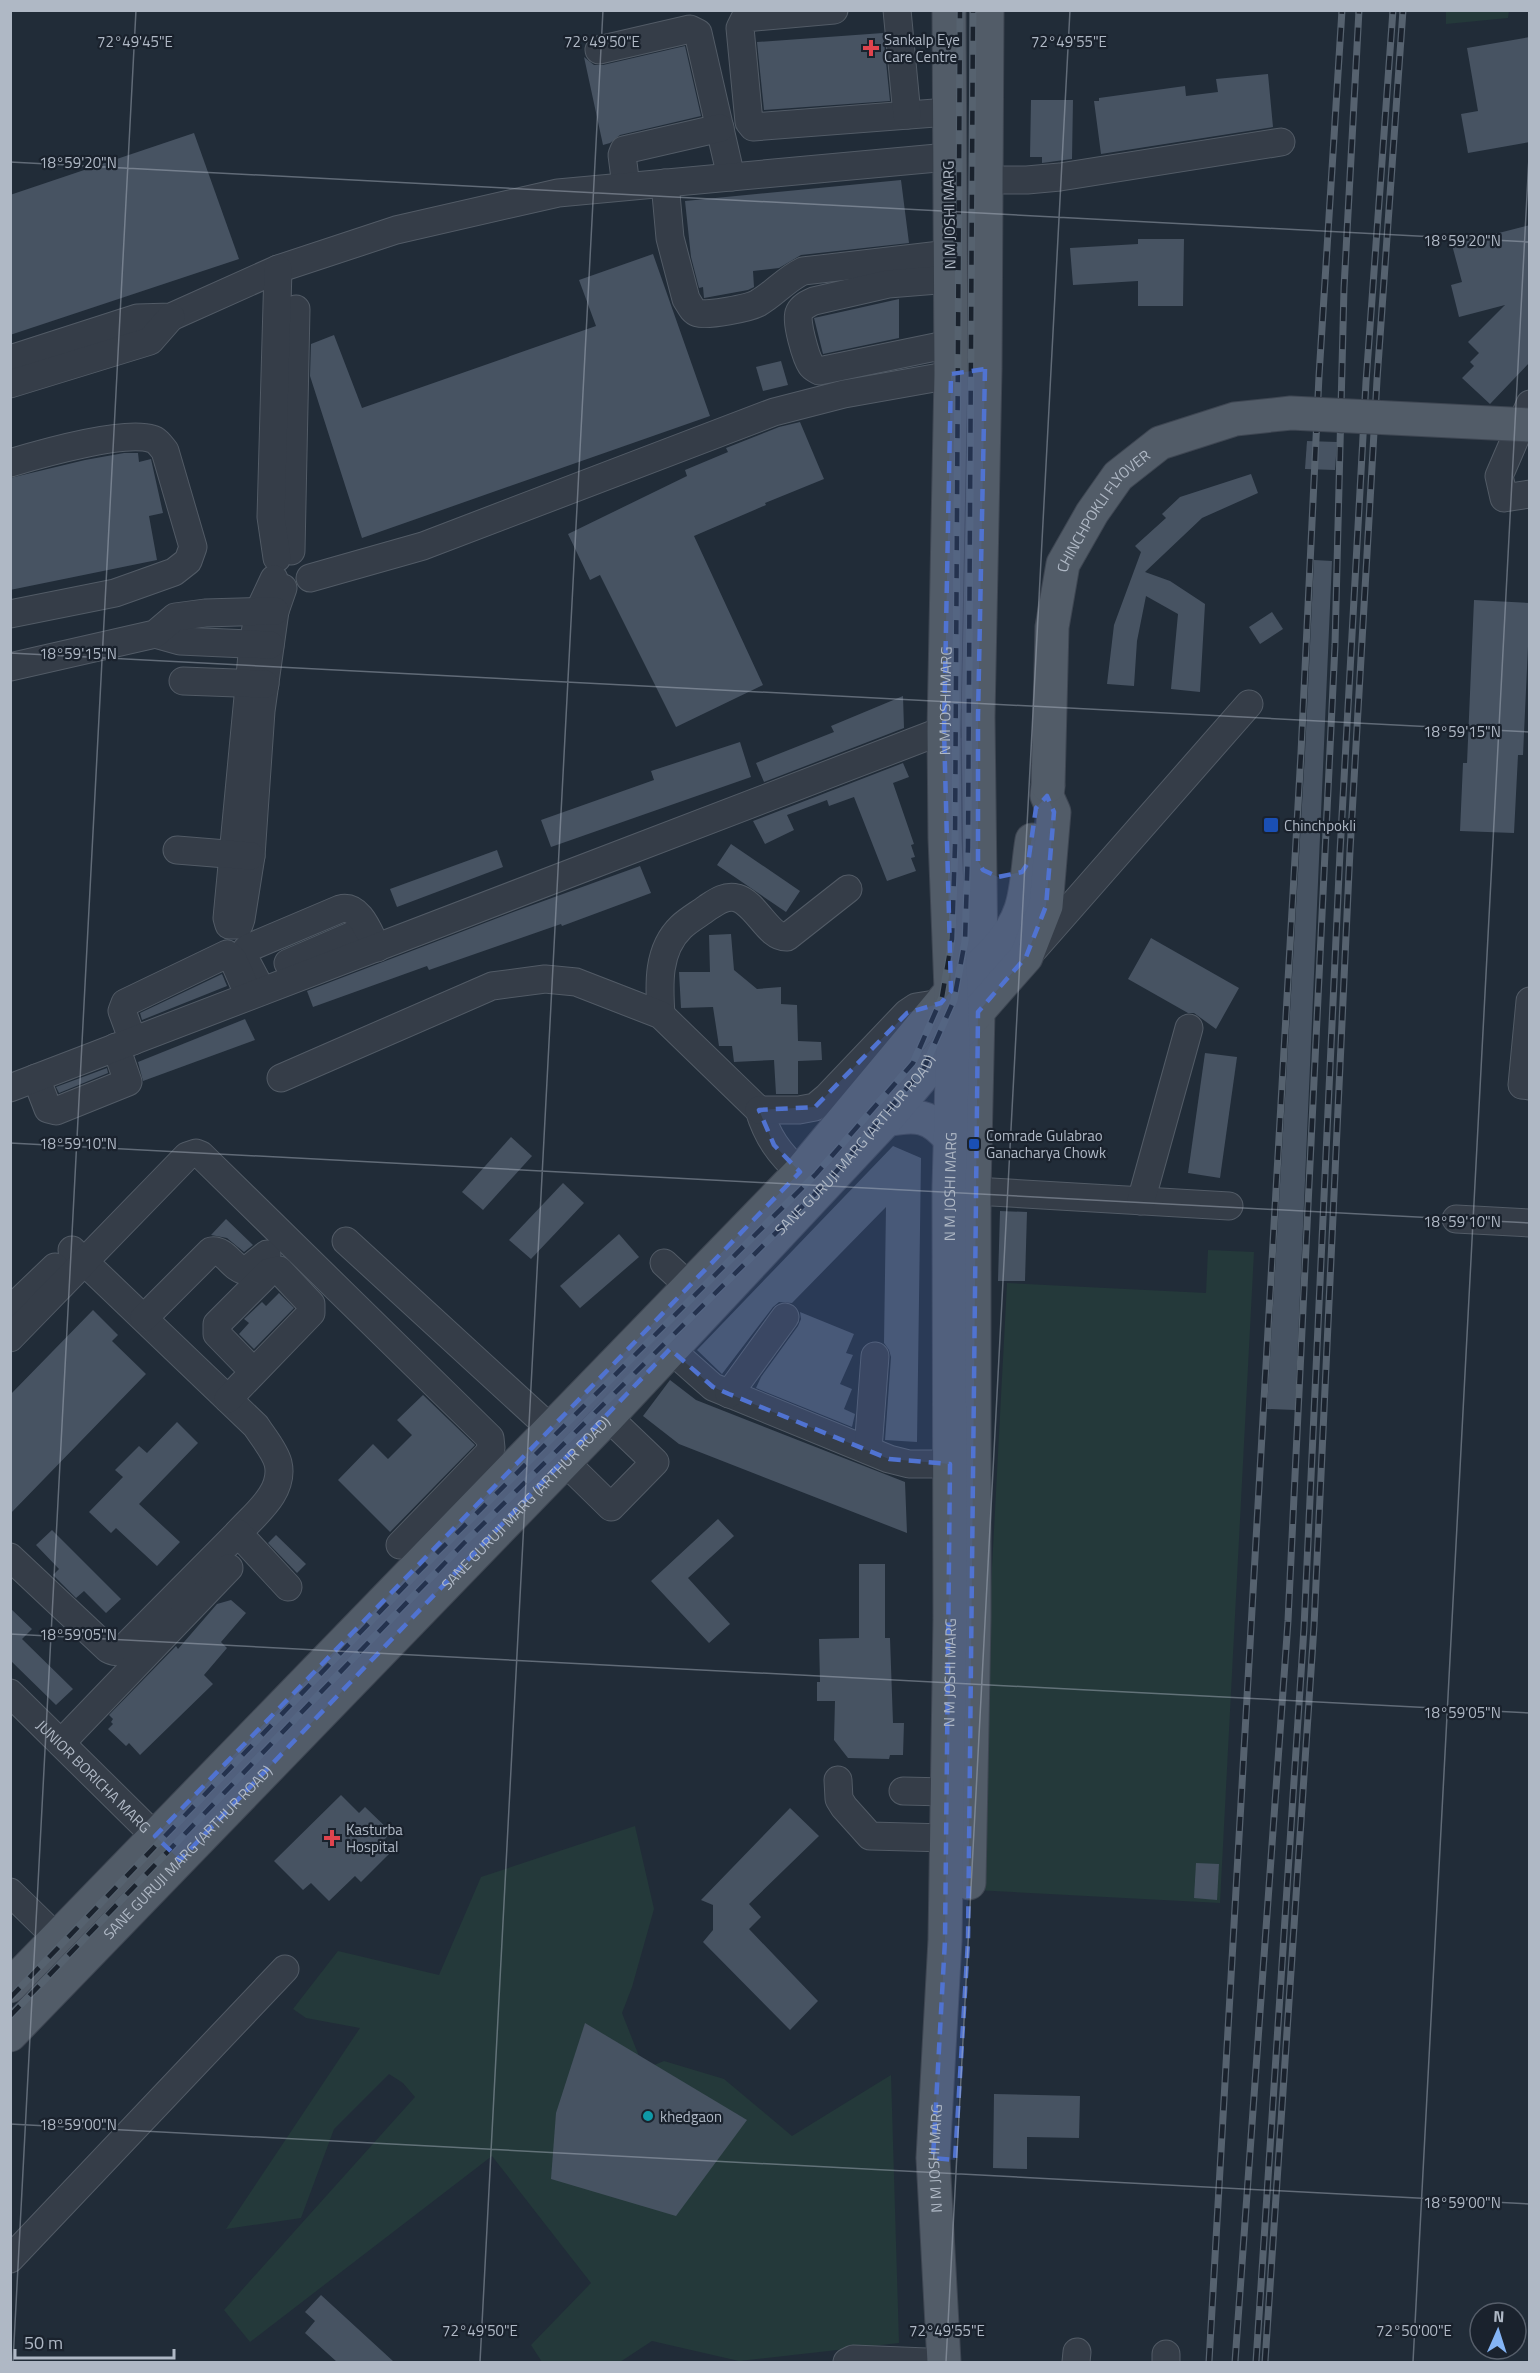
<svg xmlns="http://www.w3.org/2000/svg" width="1540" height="2373" viewBox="0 0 1540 2373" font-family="'Titillium Web',sans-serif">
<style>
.green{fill:#24393a}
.building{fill:#475362}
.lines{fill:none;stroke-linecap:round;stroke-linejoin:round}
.minor-casing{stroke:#525b66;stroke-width:29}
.major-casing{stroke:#3e4652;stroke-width:35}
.minor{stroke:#353d48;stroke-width:27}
.major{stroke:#525c68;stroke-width:33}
.rail-casing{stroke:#56626f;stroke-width:7}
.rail{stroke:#1a222d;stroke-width:4.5;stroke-dasharray:14;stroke-linecap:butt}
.major-bridge-casing{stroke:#3e4652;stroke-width:35;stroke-linecap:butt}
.major-bridge{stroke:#525c68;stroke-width:33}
.marked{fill:#5073d1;fill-opacity:0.2;stroke:#5073d1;stroke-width:4.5;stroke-dasharray:12 8;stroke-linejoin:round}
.ticks{fill:none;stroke:#afb8c5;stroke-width:1.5;stroke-opacity:0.45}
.health-dot{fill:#e0444e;stroke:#1a222d;stroke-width:2}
.transit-dot{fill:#1a4fb4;stroke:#1a222d;stroke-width:2}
.culture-dot{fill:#0f9aa8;stroke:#1a222d;stroke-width:2}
.labels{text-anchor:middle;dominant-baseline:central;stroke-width:4.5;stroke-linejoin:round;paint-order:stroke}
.poi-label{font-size:15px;fill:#afb8c5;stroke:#1a222d;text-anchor:start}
.street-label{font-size:15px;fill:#afb8c5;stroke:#1a222d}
.ticks-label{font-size:15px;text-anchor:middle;fill:#afb8c5;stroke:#1a222d;stroke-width:4.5;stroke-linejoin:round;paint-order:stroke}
</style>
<rect width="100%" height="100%" fill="#212c38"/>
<g class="green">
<polygon points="1446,11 1446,10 1509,11 1508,18 1446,24"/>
<polygon points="1208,1250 1254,1252 1220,1903 975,1890 1007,1283 1206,1293"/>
<polygon points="635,1826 654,1909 632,1987 622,2013 644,2069 664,2061 724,2079 792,2136 891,2075 899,2343 739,2361 652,2341 620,2362 542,2362 531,2345 591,2283 492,2156 250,2342 224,2310 415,2097 403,2083 389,2074 334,2129 301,2218 226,2229 360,2028 306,2018 293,2009 338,1951 439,1975 481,1877"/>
</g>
<g class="building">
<polygon points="883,33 890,101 764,110 757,42"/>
<polygon points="1530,37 1530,142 1468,153 1461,114 1478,111 1467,48"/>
<polygon points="685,46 701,116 620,135 610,143 603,145 584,57 594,65 603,65"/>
<polygon points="1268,74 1273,127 1101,154 1094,101 1099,101 1099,98 1185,86 1186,96 1218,92 1216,79"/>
<polygon points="1031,100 1073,100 1072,159 1042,163 1042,157 1030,157"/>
<polygon points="194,133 239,259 10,335 10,195"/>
<polygon points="901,180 909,243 801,255 779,268 753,271 754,287 748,290 704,298 703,287 699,288 691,257 685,201"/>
<polygon points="1530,225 1530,362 1490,404 1462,378 1474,366 1470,362 1479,353 1468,342 1505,305 1459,317 1451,285 1462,282 1452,245"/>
<polygon points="1138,239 1184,239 1183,306 1138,306 1138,281 1073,285 1070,248 1138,244"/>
<polygon points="653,254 710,416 362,538 310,376 311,344 334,335 362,408 596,326 579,280"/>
<polygon points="899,299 899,338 823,354 814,318"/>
<polygon points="781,361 788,385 763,391 756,367"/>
<polygon points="800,422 824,479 765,503 766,505 694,536 763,685 676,727 600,575 590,580 568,534 687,476 685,470 728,452 726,448 779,427"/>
<polygon points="1307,441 1337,442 1335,470 1305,469"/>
<polygon points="124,453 138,453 139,462 151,459 163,513 149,516 157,560 10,590 10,478 85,460"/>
<polygon points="1251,474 1258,493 1202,518 1145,572 1170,581 1205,604 1200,692 1171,689 1178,614 1146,596 1137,641 1134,686 1107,684 1114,625 1141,552 1135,546 1166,518 1162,514 1180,497"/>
<polygon points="1314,560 1332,561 1295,1410 1267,1409 1305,753"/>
<polygon points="1474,600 1530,603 1523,755 1518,755 1514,833 1460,831 1463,763 1467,763"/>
<polygon points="1272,612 1283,629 1260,644 1249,627"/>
<polygon points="903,696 904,728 764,782 756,763 834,732 831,726"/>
<polygon points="740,742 751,777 551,847 541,820 654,780 651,771"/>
<polygon points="903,763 909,777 893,783 914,844 911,845 915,857 911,858 916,871 887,881 854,797 829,806 827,800 787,815 794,830 765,844 753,821"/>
<polygon points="731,844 800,891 786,912 717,865"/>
<polygon points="497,850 503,867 397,907 390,889"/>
<polygon points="640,866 651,893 562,926 561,924 429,970 427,966 313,1007 307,991 516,911"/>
<polygon points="731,934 734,970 757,989 781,987 781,1004 797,1005 798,1041 821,1042 822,1060 798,1061 798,1094 776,1094 774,1060 734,1062 732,1046 719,1046 713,1007 681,1008 679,972 710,972 709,935"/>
<polygon points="1151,938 1239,988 1216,1029 1194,1013 1188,1013 1128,979"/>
<polygon points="222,974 227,986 142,1020 140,1013"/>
<polygon points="245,1019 255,1040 143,1081 138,1062"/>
<polygon points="1205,1053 1237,1057 1220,1178 1188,1173"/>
<polygon points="107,1068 108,1073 59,1093 56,1087"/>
<polygon points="511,1137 532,1156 483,1210 462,1192"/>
<polygon points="893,1146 921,1158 917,1442 885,1440 891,1357 889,1350 884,1343 886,1207 792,1303 779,1302 773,1307 722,1374 697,1350"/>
<polygon points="563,1183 584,1203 531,1259 509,1240"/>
<polygon points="1000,1211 1027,1212 1025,1281 998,1281"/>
<polygon points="226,1219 253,1245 244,1252 227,1238 211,1235"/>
<polygon points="619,1234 639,1257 580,1308 560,1286"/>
<polygon points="279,1293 294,1308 254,1349 239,1334 249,1323 244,1319 262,1302 266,1306"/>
<polygon points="93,1310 118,1335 112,1341 146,1374 10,1514 10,1395"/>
<polygon points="800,1312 854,1334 846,1353 853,1355 840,1384 852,1389 844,1409 855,1414 852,1427 756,1388 761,1377 798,1326 801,1319"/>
<polygon points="670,1380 696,1400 905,1482 907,1533 679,1444 643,1416"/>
<polygon points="423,1395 475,1445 390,1532 338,1480 373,1444 388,1459 412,1435 397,1420"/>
<polygon points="177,1422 198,1443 139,1504 180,1542 157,1566 116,1528 111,1533 89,1512 123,1477 115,1470 139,1446 147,1453"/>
<polygon points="718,1519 734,1536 688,1578 730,1624 709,1643 651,1581"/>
<polygon points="52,1530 121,1599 106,1613 84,1591 76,1598 53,1575 59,1569 36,1545"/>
<polygon points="276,1535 306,1564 297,1573 268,1543"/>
<polygon points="859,1564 885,1564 885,1638 890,1638 893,1723 904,1723 903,1755 890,1755 889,1759 848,1758 834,1740 835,1701 817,1701 817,1682 820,1682 819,1639 859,1638"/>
<polygon points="231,1600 246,1613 221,1642 227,1648 204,1675 213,1684 140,1755 129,1743 126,1746 108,1729 113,1724 111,1722 113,1719 109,1715 176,1646 178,1649 217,1604"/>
<polygon points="10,1608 32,1629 22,1639 73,1689 56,1705 10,1660"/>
<polygon points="341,1795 359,1813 365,1807 391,1832 385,1839 394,1849 361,1882 355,1876 329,1901 311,1883 303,1890 274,1861"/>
<polygon points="790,1808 819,1836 749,1904 761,1917 749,1929 818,2001 790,2030 703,1942 713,1930 713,1905 701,1900"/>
<polygon points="1196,1863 1219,1864 1217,1900 1194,1898"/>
<polygon points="585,2023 747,2120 676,2216 551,2179 556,2113"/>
<polygon points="994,2094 1080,2096 1079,2138 1027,2137 1027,2169 993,2168"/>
<polygon points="321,2295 394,2362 337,2362 305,2333 315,2321 305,2312"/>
</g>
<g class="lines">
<defs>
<g id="minor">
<polyline points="834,10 745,18 740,28 749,122 753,127 948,112"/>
<polyline points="897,10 907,115"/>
<polyline points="599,50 690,29 698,33 731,177"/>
<polyline points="988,180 1027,180 1060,177 1281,142"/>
<path d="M665,183L670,238L686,299C690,305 692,311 698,313C707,316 750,308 758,303C774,294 786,279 803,271L949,254"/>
<polyline points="626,186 622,155 624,150 720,128"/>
<path d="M950,279L888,284L814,301C809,303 801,307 799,313C795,320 806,358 811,365C813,368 816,369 819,371L950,344"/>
<polyline points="10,359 137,318 171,317 278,269 396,230 558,193 948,157"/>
<polyline points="10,384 150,341 171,317"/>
<polyline points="1530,404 1499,476 1504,498 1530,494"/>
<path d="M10,463C40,454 124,430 152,439C157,440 161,446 165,451L193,547L188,561L174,572L115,593L10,614"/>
<polyline points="291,551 296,309"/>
<polyline points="277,558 271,517 278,269"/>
<polyline points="310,578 423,546 774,412 844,394 985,369"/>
<polyline points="274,579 259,611 253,644 227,918 229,925 239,925 241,919 251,856 261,711 275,611 283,588"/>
<polyline points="155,634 180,641 270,645"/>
<polyline points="10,667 155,634 175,617 205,613 275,611"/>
<polyline points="183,681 265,684"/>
<polyline points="177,850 251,856"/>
<polyline points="1034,949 1249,704"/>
<polyline points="288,963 367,929"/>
<path d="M262,991L244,957L245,951L248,948L340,909C360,904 369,933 377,948"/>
<polyline points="1530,1001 1522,1085 1530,1086"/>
<path d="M661,1015C659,985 657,950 681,927C688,920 699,914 707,908C716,902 725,895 737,898C757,904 768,938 787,937L848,889"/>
<polyline points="133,1041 122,1011 125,1003 227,954 233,959 243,982"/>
<polyline points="36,1078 48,1109 56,1111 128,1082 116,1047"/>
<path d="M281,1078L492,986L545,979L576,982L661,1015L759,1110C767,1136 779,1154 800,1172"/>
<polyline points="10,1088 978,717"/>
<polyline points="759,1110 799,1110 815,1107 827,1097 907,1013 916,1007 941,1003"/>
<polyline points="974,1191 1229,1206"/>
<polyline points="1141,1201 1189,1028"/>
<polyline points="1456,1219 1530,1223"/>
<polyline points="346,1241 550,1428"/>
<path d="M72,1250L256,1426C263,1437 275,1451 278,1463C285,1492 255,1514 238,1533"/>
<polyline points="664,1263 703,1299"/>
<polyline points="10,1310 55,1267"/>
<path d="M144,1318L211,1251C226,1249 232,1269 246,1271L267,1254"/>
<polyline points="10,1338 187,1156 196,1153 201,1155 490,1438 491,1448 488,1454 400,1545"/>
<polyline points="670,1349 713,1387 889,1459 909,1464 970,1464"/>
<polyline points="729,1394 785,1317"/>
<polyline points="228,1399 311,1313 311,1304 279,1270 269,1272 217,1324 217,1334 254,1372"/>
<polyline points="868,1450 875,1356"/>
<polyline points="564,1461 611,1507 655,1462 608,1417"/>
<path d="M10,1557L108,1649C114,1652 117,1653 123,1649L238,1533L288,1587"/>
<path id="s1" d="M10,1693L170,1851"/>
<polyline points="61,1743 229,1568"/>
<polyline points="838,1780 839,1799 844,1807 870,1836 947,1838"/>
<polyline points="903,1791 947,1792"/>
<polyline points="10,1892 57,1938"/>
<polyline points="10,2259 285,1969"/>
<polyline points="847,2362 853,2359 927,2362"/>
<polyline points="1076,2362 1077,2352"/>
<polyline points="1166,2362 1166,2354"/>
</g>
<g id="major">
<path d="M886,1120C916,1114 931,1115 950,1139L962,1140"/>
<polyline points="969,1883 974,1619 974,1191 978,1012 981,965 978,717 985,369 987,10"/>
<path d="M10,1986L800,1172L951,991C977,968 1010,943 1021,909C1028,888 1028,862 1032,840"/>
<path id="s2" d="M10,2035L608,1417L886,1120L953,1040L1026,957L1046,906L1054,812L1047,796L1048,786"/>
<path id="s3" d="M944,2362L933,2158L945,1940L950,1619L949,1188L953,1040L945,838L944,730L951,374L949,10"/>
</g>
</defs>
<use href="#minor" class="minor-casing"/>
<use href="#major" class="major-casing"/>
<use href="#minor" class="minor"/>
<use href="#major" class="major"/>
<defs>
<g id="rail">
<polyline points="10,1998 415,1575 816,1174 913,1063 942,997 952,939 955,845 960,10"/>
<path id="s4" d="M10,2016L464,1543L829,1180L924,1068L954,1000L965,941L968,847L973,10"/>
<polyline points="1209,2362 1301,753 1319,376 1342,10"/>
<polyline points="1235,2362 1288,1621 1335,645 1344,288 1359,10"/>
<polyline points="1256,2362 1304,1628 1340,852 1366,382 1393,10"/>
<polyline points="1265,2362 1314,1626 1350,850 1377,380 1403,10"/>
</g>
</defs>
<use href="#rail" class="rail-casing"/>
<use href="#rail" class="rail"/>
<defs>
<g id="major-bridge">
<path id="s5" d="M1048,786L1052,627L1063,564L1092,513L1118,476L1160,443L1235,419L1291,413L1530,425"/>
</g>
</defs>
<use href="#major-bridge" class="major-bridge-casing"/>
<use href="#major-bridge" class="major-bridge"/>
</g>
<path class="marked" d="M985,369L978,717V861L983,870L998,877L1022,872L1028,863L1036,808L1047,796L1054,812L1046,906L1026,957L978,1012L968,1941L955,2160L933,2158L945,1940L950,1464L889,1459L729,1394L713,1387L670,1349L180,1860L155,1836L800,1172L774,1145L759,1110L815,1107L907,1013L941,1003L951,991L944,730L951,374Z"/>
<path class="ticks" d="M10,162L1530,242M10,653L1530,732M10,1143L1530,1223M10,1634L1530,1713M10,2124L1530,2204M13,2362L136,10M480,2362L603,10M946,2362L1070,10M1413,2362L1530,138"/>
<g class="health-dot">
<path d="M868 39h6v6h6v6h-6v6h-6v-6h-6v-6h6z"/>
<path d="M329 1829h6v6h6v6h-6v6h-6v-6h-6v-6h6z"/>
</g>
<g class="transit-dot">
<rect x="1263" y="817" width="16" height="16" rx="3"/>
<rect x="968" y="1138" width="12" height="12" rx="3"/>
</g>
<circle class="culture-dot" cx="648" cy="2116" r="6"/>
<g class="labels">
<g class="poi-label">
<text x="884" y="39">Sankalp Eye<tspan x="884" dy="17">Care Centre</tspan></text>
<text x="1284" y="825">Chinchpokli</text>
<text x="986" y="1135">Comrade Gulabrao<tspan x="986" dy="17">Ganacharya Chowk</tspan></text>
<text x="346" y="1829">Kasturba<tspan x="346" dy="17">Hospital</tspan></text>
<text x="660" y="2116">khedgaon</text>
</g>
<g class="street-label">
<text transform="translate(949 215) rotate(-91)">N M JOSHI MARG</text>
<text stroke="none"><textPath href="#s5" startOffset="290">CHINCHPOKLI FLYOVER</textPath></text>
<text stroke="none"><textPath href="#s3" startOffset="1662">N M JOSHI MARG</textPath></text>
<text stroke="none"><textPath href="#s4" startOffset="1214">SANE GURUJI MARG (ARTHUR ROAD)</textPath></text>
<text stroke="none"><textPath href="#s3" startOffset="1176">N M JOSHI MARG</textPath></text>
<text stroke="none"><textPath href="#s2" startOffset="741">SANE GURUJI MARG (ARTHUR ROAD)</textPath></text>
<text stroke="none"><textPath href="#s3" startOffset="690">N M JOSHI MARG</textPath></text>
<text stroke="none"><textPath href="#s1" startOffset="118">JUNIOR BORICHA MARG</textPath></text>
<text stroke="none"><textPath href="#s2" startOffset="255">SANE GURUJI MARG (ARTHUR ROAD)</textPath></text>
<text stroke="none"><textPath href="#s3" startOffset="204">N M JOSHI MARG</textPath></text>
</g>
</g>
<g class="ticks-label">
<text x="135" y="47">72°49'45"E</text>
<text x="602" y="47">72°49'50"E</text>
<text x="1069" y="47">72°49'55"E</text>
<text x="78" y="168">18°59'20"N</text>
<text x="1462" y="246">18°59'20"N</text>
<text x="78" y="659">18°59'15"N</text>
<text x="1462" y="737">18°59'15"N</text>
<text x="78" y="1149">18°59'10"N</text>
<text x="1462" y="1227">18°59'10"N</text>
<text x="78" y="1640">18°59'05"N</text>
<text x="1462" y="1718">18°59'05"N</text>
<text x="78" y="2130">18°59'00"N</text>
<text x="1462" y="2208">18°59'00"N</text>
<text x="480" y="2336">72°49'50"E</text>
<text x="947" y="2336">72°49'55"E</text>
<text x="1414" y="2336">72°50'00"E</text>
</g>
<rect width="1540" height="2373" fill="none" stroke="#afb8c5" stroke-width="24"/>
<g transform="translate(1498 2331) rotate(3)"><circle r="28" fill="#1a222d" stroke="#565e6a" stroke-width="1.5"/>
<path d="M0-4.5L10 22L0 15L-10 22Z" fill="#84b4f5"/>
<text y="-9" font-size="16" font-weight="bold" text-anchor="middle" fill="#afb8c5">N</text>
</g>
<path d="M15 2349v9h159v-9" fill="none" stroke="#afb8c5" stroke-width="3"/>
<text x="24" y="2349" font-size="18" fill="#afb8c5" stroke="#1a222d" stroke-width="4.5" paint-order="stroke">50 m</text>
</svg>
